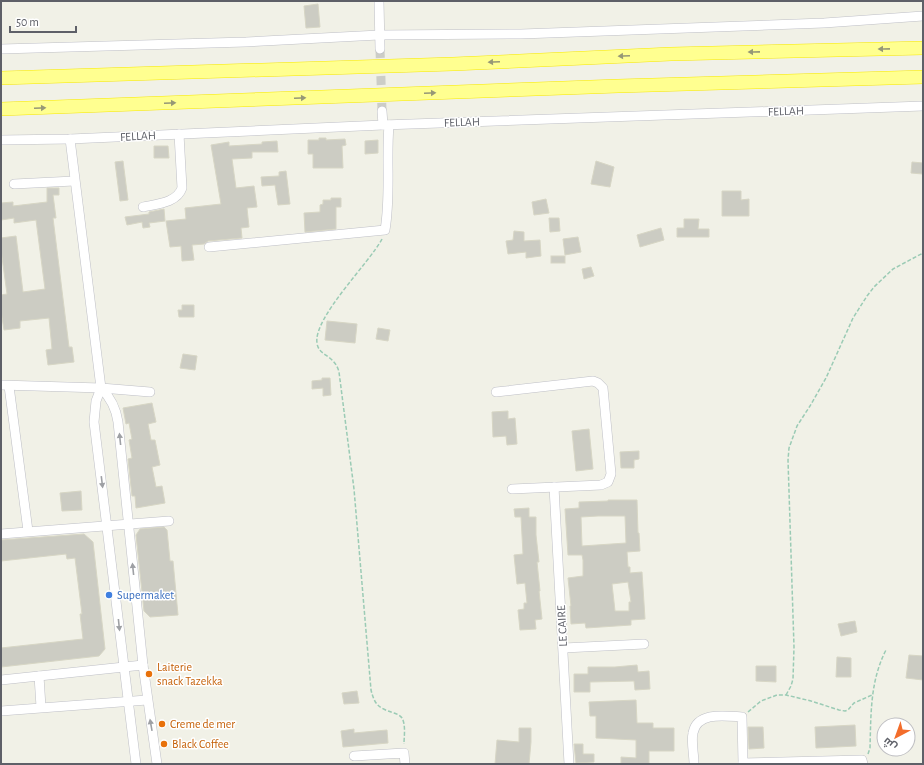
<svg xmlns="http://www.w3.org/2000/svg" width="924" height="765" viewBox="0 0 924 765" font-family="'Alegreya Sans',Cairo,sans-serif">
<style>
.building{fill:#ccccc3;stroke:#d7d6c5;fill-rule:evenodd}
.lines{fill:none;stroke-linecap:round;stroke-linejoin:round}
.minor-tunnel{stroke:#cccdc7;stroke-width:9;stroke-dasharray:9 4.5;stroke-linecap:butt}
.minor-casing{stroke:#bebfc6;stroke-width:10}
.highway-casing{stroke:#f8e900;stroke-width:14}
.path{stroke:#9bcbb5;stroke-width:1.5;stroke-dasharray:4 2;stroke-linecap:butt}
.minor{stroke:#fff;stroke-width:9}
.highway{stroke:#ffff90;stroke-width:13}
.oneway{fill:#969876}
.oneway2{fill:#9ea0a4}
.shop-dot{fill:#3f7fe0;stroke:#fff;stroke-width:1.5}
.food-dot{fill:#e8710a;stroke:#fff;stroke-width:1.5}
.labels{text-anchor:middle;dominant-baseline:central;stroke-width:3;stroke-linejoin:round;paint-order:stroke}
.street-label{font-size:12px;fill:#5e6068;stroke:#fff}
.shop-label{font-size:12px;fill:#366cbe;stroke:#fff;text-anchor:start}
.food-label{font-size:12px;fill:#c56008;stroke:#fff;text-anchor:start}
</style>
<rect width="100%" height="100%" fill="#f1f1e7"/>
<g class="building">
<polygon points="318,4 320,27 306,28 304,6"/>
<polygon points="319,138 326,138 326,140 345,139 346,145 342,146 343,168 313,168 313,154 308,154 308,140 319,140"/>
<polygon points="378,140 378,153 365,154 365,141"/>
<polygon points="277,141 278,152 252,152 252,158 232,159 236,188 254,186 257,207 247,208 249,227 241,228 242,238 208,241 204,244 192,245 194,260 182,261 181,246 170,247 166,221 186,219 185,208 221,204 211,145 229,142 229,146 262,144 262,142"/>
<polygon points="154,146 168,146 169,158 154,158"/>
<polygon points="123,161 128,200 120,201 115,162"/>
<polygon points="596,161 614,167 610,187 591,184"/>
<polygon points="912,162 923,163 923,174 911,173"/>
<polygon points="286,171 290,204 278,205 275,185 262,186 261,177 279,176 279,172"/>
<polygon points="47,188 59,188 59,195 53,195 56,218 53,218 69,347 72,347 74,362 48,365 46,350 52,349 49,318 20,321 20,328 4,330 1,311 1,295 7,294 1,250 1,238 16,236 23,292 45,289 36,220 14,223 14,218 1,220 1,203 13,202 13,206 47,202"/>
<polygon points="722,191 741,191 741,200 749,199 749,216 722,216"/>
<polygon points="331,198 341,198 341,207 336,207 336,229 305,232 304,213 320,212 320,205 323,204 323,200 331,200"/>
<polygon points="546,199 549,213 534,215 532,202"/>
<polygon points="164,209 165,221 149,223 150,227 143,228 142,222 127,225 125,217 149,214 149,212"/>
<polygon points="549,218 559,218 560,231 550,232"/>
<polygon points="684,219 699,219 698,229 709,229 709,237 677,237 677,228 684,228"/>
<polygon points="661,228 664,240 640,247 637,235"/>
<polygon points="514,231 524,232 524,241 540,240 541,256 526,258 526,252 508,254 506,241 513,240"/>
<polygon points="578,237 581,252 565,255 563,239"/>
<rect x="551" y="256" width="14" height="7"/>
<polygon points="591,267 594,276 584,279 582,269"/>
<polygon points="182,305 194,305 194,317 179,317 178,310 182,310"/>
<polygon points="327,321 357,324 355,343 325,340"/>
<polygon points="378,328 390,330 388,341 376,339"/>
<polygon points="183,354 197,356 195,370 180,368"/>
<polygon points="322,378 330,378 331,395 323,396 323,388 312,389 312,381 322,380"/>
<polygon points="152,403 156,422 148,424 151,440 155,440 160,465 152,467 156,487 162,486 165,503 136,508 135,496 132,496 128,459 132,458 129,440 132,439 129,423 126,424 123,408"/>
<polygon points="508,411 508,419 515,418 517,444 507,445 506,436 493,437 492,412"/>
<polygon points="589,429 593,469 576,471 572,431"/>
<polygon points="639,451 639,459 634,460 634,468 621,468 620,452"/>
<polygon points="81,491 82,510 62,511 60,493"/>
<path d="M608,500H637L638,533H639L640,551L627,552L628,567H630V573L642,572L645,619L631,620V625L586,628L585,623L571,624L570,606H571L568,578L583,576V560L582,555H568L565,509L579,508V502L608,501ZM598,516H625L626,543L582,546L581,517ZM628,582L631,602H629V611H615L612,584Z"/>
<polygon points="529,508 529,517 536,517 536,535 539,562 537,562 540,591 539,591 542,619 535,620 536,629 520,630 518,610 524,609 524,603 527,603 525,583 517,584 514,555 523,554 521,517 515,517 514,509"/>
<polygon points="164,527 167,530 170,561 173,561 178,615 150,617 144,611 136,535 140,529"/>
<polygon points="84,534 93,542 105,649 99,656 1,667 1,648 83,639 80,614 82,614 75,558 67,559 66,554 1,561 1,540"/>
<polygon points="855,621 857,632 841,636 838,624"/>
<polygon points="909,655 923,656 923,680 906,678"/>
<polygon points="837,657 851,658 851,677 836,677"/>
<polygon points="637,665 638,672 649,671 650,689 635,690 634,681 590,682 590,692 574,692 574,674 588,674 588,667 615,667"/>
<polygon points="756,666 776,666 776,682 756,681"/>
<polygon points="357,691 359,703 344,704 342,693"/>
<polygon points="636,700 637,723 653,723 653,728 674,728 674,751 649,751 649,764 621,764 621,757 636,758 636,740 596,738 596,716 590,716 589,702"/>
<polygon points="855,725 856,746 816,748 815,727"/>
<polygon points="748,727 763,727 764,748 749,749"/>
<polygon points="519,728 531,728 531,742 529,764 495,764 497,740 519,742"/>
<polygon points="354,729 354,733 387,730 388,743 343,747 341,731"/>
<polygon points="574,744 583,744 583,754 594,754 594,762 576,763"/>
</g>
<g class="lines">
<polyline class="minor-tunnel" points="380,49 382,111"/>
<defs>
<g id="minor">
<polyline points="379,1 380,49"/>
<polyline points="1,49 246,42 379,35 521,34 824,23 923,16"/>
<polyline points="382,111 383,125"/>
<polyline points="70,139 101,388 96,401 94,422 136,764"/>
<polyline points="1,140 70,139 383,125 923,106"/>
<polyline points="14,184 74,181"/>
<path d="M143,207C156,204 177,203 182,188L179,134"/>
<path d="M209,247L385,230C391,195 386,160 389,125"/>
<polyline points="1,385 101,388 150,392"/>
<polyline points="9,386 28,531"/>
<path d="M101,388C111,398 116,408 118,422L143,665L157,764"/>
<polyline points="496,392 593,381 598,383 603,388 611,474 608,482 601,485 512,489"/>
<polyline points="554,487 569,764"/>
<polyline points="1,534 169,521"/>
<polyline points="564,648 644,644"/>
<polyline points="39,676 41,707"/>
<polyline points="1,680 143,665"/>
<polyline points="1,711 147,700"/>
<polyline points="354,756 404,753 405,764"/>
<path d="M694,764C694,754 691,742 693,733C697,711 726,716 742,717L743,763"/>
<polyline points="743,764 743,763 862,760 863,764"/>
</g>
<g id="highway">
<polyline points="1,78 453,64 671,54 923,48"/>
<polyline points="1,109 618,86 923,77"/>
</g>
</defs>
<use href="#minor" class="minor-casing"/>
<use href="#highway" class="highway-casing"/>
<g class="path">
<path d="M382,239C370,262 313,318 317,343C318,353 328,355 333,361C336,364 338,368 339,372L354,489L371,690C375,706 379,708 394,713C397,714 400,715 402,718C406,725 404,737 404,744"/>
<polyline points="786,695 791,686 793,679 794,647 788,460 789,448 797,426 810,406 826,378 853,318 867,296 874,287 893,269 923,253"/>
<polyline points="748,712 761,701 777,695 786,695 811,701 839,710 845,711 848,710 854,703 872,695"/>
<path d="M868,754L870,748C871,714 870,681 886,650"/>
</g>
<use href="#minor" class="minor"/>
<use href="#highway" class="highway"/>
</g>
<defs><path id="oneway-solid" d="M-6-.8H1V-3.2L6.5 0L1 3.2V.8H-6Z"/></defs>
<g class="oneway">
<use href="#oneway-solid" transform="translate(884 49) rotate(179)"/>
<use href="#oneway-solid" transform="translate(754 52) rotate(179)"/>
<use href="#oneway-solid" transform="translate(624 56) rotate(177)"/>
<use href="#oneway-solid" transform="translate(494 62) rotate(177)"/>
<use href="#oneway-solid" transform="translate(430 93) rotate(-2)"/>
<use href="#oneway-solid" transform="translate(300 98) rotate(-2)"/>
<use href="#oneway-solid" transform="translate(170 103) rotate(-2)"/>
<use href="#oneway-solid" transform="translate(40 108) rotate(-2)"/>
</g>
<g class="oneway2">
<use href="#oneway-solid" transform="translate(120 439) rotate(-96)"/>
<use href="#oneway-solid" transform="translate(102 482) rotate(83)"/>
<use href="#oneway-solid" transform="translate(133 569) rotate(-96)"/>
<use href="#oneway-solid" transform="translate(119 625) rotate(84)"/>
<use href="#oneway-solid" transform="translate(151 725) rotate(-100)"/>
</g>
<circle class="shop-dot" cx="109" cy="595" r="4"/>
<g class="food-dot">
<circle cx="149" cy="674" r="4"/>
<circle cx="162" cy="724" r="4"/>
<circle cx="164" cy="744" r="4"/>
</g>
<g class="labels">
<g class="street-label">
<text transform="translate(786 111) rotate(-2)">FELLAH</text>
<text transform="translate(462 122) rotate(-2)">FELLAH</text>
<text transform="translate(138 136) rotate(-3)">FELLAH</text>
<text transform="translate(562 626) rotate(-93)">LE CAIRE</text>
</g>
<g class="shop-label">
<text x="117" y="595">Supermaket</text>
</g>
<g class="food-label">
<text x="157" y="667">Laiterie<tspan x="157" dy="14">snack Tazekka</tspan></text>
<text x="170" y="724">Creme de mer</text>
<text x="172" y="744">Black Coffee</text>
</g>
</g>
<rect width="924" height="765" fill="none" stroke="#5e6068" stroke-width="4"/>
<g transform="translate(896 737) rotate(221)"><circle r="19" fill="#ffffff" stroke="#bfbfc3"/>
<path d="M0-3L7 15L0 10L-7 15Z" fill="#f36d2b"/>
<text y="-6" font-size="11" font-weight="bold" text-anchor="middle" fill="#5e6068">ش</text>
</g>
<path d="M10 26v6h66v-6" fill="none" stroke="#5e6068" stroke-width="2"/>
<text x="16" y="26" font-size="12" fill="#5e6068" stroke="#ffffff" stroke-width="3" paint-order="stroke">50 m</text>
</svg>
